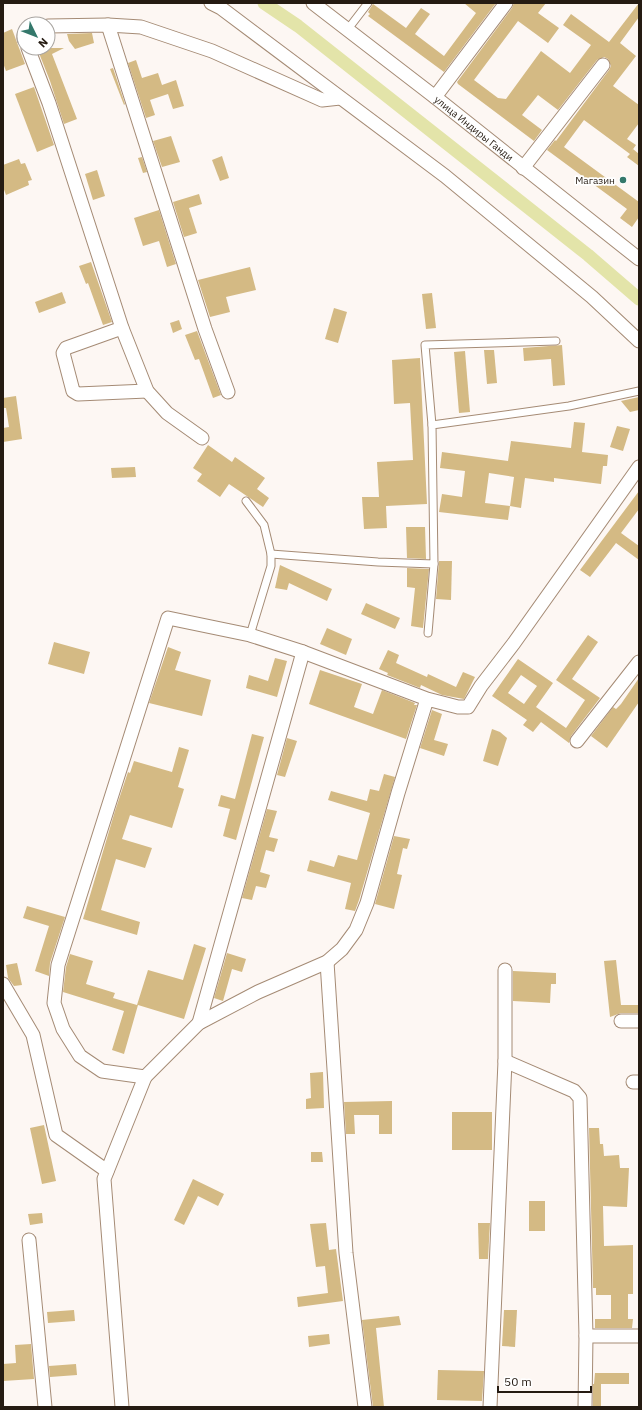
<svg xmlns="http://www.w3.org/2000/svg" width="642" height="1410" viewBox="0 0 642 1410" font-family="'IBM Plex Sans',sans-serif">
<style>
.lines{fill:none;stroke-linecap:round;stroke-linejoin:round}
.canal{stroke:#e3e4a9;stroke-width:13}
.building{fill:#d4ba84;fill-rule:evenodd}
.lane-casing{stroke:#a58b75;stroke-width:9}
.street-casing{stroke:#a58b75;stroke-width:15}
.lane{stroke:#fff;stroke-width:7}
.street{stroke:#fff;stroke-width:13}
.poi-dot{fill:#34786b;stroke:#fff;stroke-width:1.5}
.labels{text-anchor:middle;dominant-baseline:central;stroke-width:3.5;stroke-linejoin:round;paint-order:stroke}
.street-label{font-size:10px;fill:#251b12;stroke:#fff}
.poi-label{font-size:10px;fill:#251b12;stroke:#fff;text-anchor:end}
</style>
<rect width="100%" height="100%" fill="#fdf7f3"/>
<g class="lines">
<polyline class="canal" points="264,3 298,26 588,255 639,299"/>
</g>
<g class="building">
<polygon points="464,3 496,3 444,72 368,16 370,14 368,12 373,4 406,28 421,8 430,14 415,34 444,56 476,13"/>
<polygon points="514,3 546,3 538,13 559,28 548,43 518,21 474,80 498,98 506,99 541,51 570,73 591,45 563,25 571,14 609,42 639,3 639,17 620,43 636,56 613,86 639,105 639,123 627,139 636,145 631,152 633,149 639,154 639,166 627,157 630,154 584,120 564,147 639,202 639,217 632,227 620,218 627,209 547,150 555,140 556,141 609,70 611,66 608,59 604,57 597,60 558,110 538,95 522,115 542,130 534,141 458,84 457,82 512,8"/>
<polygon points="12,29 25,64 6,71 3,63 3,33"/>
<polygon points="92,33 94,43 75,49 69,41 67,34"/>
<polygon points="37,48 64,48 52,54 77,119 64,124 50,81"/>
<polygon points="136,60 142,78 158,73 162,85 176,80 184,106 173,109 168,94 150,100 155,115 146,118 128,63"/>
<polygon points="113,68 125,104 124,105 110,69"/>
<polygon points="34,87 54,145 37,152 15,94"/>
<polygon points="171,136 180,162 162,167 153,141"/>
<polygon points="222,156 229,178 220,181 212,160"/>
<polygon points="142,157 147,172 143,173 138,158"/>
<polygon points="19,159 21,164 25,163 32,180 28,181 29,185 6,195 3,187 3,165"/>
<polygon points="97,170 105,196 93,200 85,174"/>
<polygon points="199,194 202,204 189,208 197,233 184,237 173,202"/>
<polygon points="159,210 176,264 167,267 159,241 143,246 134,218"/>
<polygon points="91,262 112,322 103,325 88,283 86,284 79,266"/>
<polygon points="250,267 256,290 226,297 230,312 210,317 198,280"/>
<polygon points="62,292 66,303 39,313 35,302"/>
<polygon points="432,293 436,328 426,329 422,294"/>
<polygon points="334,308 347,312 338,343 325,339"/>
<polygon points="179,320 182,329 173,333 170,323"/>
<polygon points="197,331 221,395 213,398 199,359 195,360 185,335"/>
<polygon points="562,345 565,385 553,386 551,359 524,361 523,348"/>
<polygon points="484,350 494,350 497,383 487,384"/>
<polygon points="465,351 470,412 459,413 454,352"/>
<polygon points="420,358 427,504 386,506 387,528 364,529 362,497 379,497 377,462 413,460 410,403 394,404 392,360"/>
<polygon points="16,396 22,439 3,442 3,428 9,427 6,408 3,408 3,398"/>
<polygon points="639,397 639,410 630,412 621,401"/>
<path d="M574,422L585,423L582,452L608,455L607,466H603L601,484L554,478V482L525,478L521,508L510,506L508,520L439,512L442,494L462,497L465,471L440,468L442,452L508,461L511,441L571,448ZM489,473L514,477L510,506L485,503Z"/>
<polygon points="617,426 630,429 623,451 610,447"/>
<polygon points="208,445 232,462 235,457 265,478 257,489 269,498 263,507 229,484 220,497 197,481 202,474 193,468"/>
<polygon points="135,467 136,477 112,478 111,468"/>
<polygon points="639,491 639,509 621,533 639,546 639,560 616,543 590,577 580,570"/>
<polygon points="406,527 425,527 426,559 407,558"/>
<polygon points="439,561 452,561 451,600 436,599"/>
<polygon points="280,565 332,589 327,601 289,583 287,590 275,588"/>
<polygon points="407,568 429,569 423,628 411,626 415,588 407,587"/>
<polygon points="366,603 400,618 395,629 361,614"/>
<polygon points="327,628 352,639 346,655 320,644"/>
<path d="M588,635L598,642L572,679L600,698L571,736L569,743L541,722L533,732L523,725L527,720L492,696L518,659L553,683L536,707L566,728L585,700L556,680ZM521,675L537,686L524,704L508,693Z"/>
<polygon points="54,642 90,652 84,674 48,664"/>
<polygon points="168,647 181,652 175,670 211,680 202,716 149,703"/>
<polygon points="388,650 399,655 396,663 427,677 428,674 456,687 463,672 475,677 464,699 442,695 421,685 420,688 387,675 388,673 379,669"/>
<polygon points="275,658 287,661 277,697 246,688 249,675 268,681"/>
<polygon points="320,670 362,684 354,707 373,714 382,690 415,703 414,705 417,705 406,739 309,704"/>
<polygon points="639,678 639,702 607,748 591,736 613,707 616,709 621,704"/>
<polygon points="432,710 442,714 434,740 448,744 444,756 420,748"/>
<polygon points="492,729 500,732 507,738 498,766 483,761"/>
<polygon points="252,734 264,737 236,840 223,836 230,809 218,806 221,795 235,799"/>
<polygon points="287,738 297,741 285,777 277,775"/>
<polygon points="179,747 189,750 178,787 184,789 172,828 130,815 122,839 152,848 145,868 116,859 101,910 140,922 137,935 83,919 115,811 128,772 130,773 134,761 172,772"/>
<polygon points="384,774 395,777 359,900 355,911 345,909 351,883 307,871 310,860 334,867 338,855 357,860 370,813 328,800 331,791 367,801 370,789 379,791"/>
<polygon points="267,809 277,811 269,837 278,839 274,852 266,850 260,872 270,875 266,888 256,886 252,900 242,898"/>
<polygon points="394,836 410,839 407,849 403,848 397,874 402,875 394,909 375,904"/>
<polygon points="27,906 65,917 50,963 49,976 35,971 49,926 23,918"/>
<polygon points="194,944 206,948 184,1019 138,1005 124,1054 112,1050 124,1011 63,992 66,967 70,954 93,961 86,984 115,993 113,998 137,1005 148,970 183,980"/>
<polygon points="227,953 246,959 242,972 232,969 223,1001 214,998"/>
<polygon points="616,960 621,1005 639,1005 639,1013 621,1013 610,1017 604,961"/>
<polygon points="17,963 22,985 14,986 8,978 6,965"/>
<polygon points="513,971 556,973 556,984 551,984 550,1003 513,1001"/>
<polygon points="323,1072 324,1108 306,1109 306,1099 311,1098 310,1073"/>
<polygon points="392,1101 392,1134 379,1134 379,1115 354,1115 355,1134 346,1134 344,1102"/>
<rect x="452" y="1112" width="40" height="38"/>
<polygon points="44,1125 56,1181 42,1184 30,1128"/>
<polygon points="589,1128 599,1128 600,1144 603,1144 604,1156 619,1155 620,1168 629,1168 627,1207 603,1206 604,1246 633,1245 633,1294 628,1294 628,1319 633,1319 632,1328 595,1328 595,1319 611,1319 611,1295 596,1295 596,1288 593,1288"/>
<polygon points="311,1152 322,1152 323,1162 311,1162"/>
<polygon points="193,1179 224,1194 218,1206 198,1196 184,1225 174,1220"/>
<rect x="529" y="1201" width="16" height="30"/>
<polygon points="42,1213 43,1223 30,1225 28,1214"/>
<polygon points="326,1223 329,1250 336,1249 343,1301 298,1307 297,1297 328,1293 325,1266 316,1267 310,1224"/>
<polygon points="478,1223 490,1223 488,1259 479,1259"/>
<polygon points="74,1310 75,1321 48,1323 47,1312"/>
<polygon points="504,1310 517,1310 515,1347 502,1346"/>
<polygon points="399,1316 401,1325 376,1328 384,1407 373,1407 362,1320"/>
<polygon points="329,1334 330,1344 309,1347 308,1336"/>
<polygon points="31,1344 34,1379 3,1381 3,1364 16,1363 15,1345"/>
<polygon points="76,1364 77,1375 50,1377 49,1366"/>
<polygon points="438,1370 484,1371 482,1401 437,1400"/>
<polygon points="595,1373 629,1373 629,1384 594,1384"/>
<rect x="593" y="1384" width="8" height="23"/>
</g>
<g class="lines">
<defs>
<g id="lane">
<polyline points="348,29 368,3"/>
<polyline points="432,425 425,345 556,341"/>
<polyline points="246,501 264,525 271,554 271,566 250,635"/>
<polyline points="271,554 378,562 434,564 432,425 569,406 639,391"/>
<polyline points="428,633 434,564"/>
</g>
<g id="street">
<polyline points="211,3 221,8 445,176 592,297 639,341"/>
<path id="s1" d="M313,3L435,97L639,259"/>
<polyline points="108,25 205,329 228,392"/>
<polyline points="48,26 108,25 141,27 212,51 322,100 340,98"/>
<polyline points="24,35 24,39"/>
<polyline points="28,48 49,103 122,328 147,391 167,413 202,438"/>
<polyline points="435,97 506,3"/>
<polyline points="523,168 603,65"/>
<polyline points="122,328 66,348 63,353 73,391 78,394 147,391"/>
<polyline points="427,699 303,652 250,635 168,618 58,965 54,1003 63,1029 80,1056 102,1071 145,1077 199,1023 258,992 327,962 342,949 356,930 367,903 398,793 427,699 458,707 468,707 481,686 514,643 639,467"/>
<polyline points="577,741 639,662"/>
<polyline points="327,962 346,1253 365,1407"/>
<polyline points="3,984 33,1035 56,1135 107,1171"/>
<polyline points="621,1021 639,1021"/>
<polyline points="199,1023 303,652"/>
<polyline points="505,1061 574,1091 580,1098 586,1336 585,1407"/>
<polyline points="633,1082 639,1082"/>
<polyline points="29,1240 45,1407"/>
<polyline points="586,1336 639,1336"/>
<polyline points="122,1407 104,1179 145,1077"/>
<polyline points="490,1407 505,1061 505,970"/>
</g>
</defs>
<use href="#lane" class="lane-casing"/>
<use href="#street" class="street-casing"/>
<use href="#lane" class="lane"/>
<use href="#street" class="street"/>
</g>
<circle class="poi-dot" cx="623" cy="180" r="4"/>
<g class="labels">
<g class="street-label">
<text stroke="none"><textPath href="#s1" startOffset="204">улица Индиры Ганди</textPath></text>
</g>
<g class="poi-label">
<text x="615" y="180">Магазин</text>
</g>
</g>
<rect width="642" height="1410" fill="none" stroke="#251b12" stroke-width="8"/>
<g transform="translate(36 36) rotate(133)"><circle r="19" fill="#ffffff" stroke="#a8a4a0"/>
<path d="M0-3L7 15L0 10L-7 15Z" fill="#34786b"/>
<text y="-6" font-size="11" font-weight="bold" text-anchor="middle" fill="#251b12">N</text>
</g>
<path d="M498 1386v6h93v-6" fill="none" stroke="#251b12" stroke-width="2"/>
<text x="504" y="1386" font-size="12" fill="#251b12" stroke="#ffffff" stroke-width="3" paint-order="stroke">50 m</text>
</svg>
